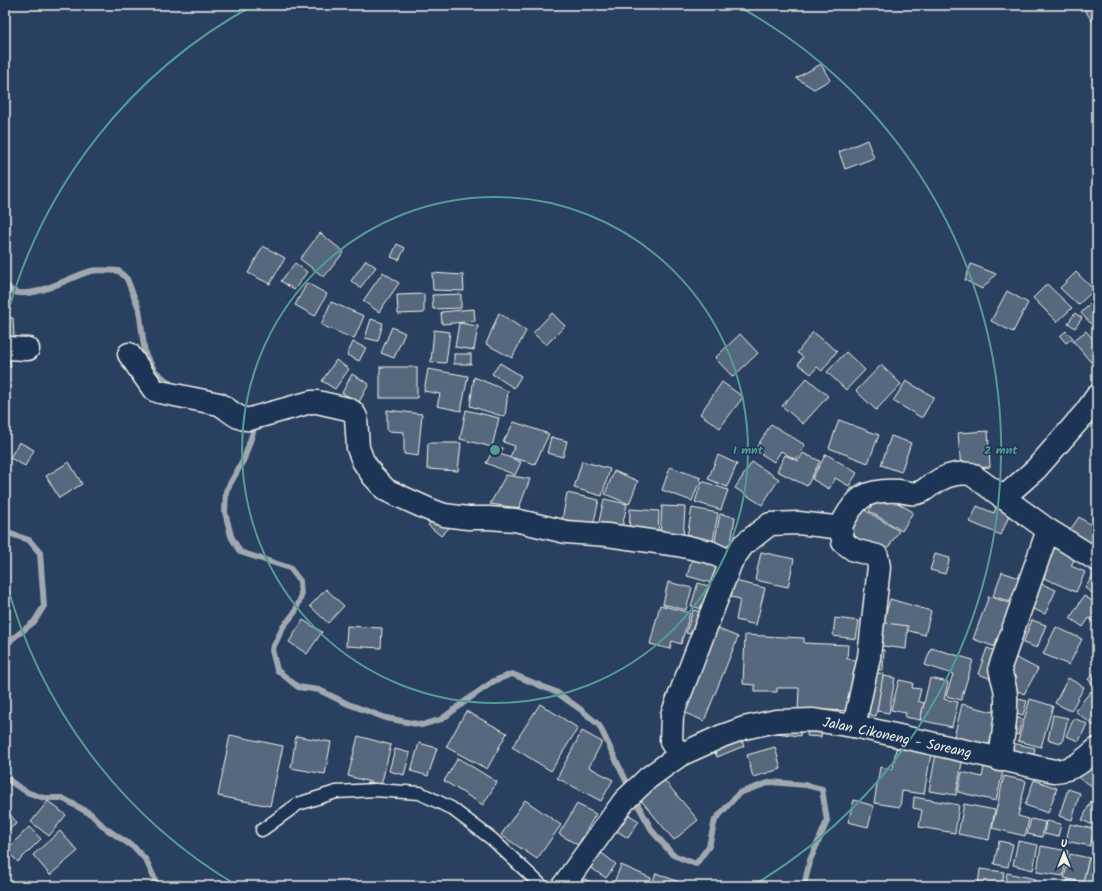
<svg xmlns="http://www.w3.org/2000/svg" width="1102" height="891" viewBox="0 0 1102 891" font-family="Kalam,sans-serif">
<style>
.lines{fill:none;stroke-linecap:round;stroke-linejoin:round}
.stream{stroke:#a1a8b0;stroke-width:6}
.building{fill:#56677d;stroke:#f4f1e8}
.lane-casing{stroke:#f4f1e8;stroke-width:15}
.street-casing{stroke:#f4f1e8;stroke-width:25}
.secondary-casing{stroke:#f4f1e8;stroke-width:25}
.lane{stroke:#1d3557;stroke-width:12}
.street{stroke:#1d3557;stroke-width:22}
.secondary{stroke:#1d3557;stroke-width:22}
.ring{fill:none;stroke:#549b93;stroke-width:2}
.labels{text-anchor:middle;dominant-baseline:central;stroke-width:3;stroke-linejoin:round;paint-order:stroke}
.street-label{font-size:14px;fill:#f4f1e8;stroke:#1d3557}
.centre{fill:#549b93;stroke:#1d3557;stroke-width:2}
.ring-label{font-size:12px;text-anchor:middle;font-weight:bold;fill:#549b93;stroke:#1d3557;stroke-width:3;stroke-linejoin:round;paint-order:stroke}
</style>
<rect width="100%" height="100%" fill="#2a4060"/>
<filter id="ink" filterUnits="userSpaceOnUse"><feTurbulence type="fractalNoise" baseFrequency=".025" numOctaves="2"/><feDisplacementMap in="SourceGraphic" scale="8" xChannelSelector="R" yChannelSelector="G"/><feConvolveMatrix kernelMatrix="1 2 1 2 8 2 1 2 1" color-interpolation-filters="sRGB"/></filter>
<g filter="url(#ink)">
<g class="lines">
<g class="stream">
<path d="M5,285C7,286 10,289 12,291C32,301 71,276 91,271C99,269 110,271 119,271L127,279L139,309L145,354L155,371L173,386"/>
<polyline points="251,423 254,429 244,459 226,491 225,512 231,536 240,552 290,568 300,581 301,597 295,612 283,627 272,650 277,670 298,687 319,690 348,704 386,718 422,725 442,719 471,697 494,681 512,674 556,692 580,709 599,725 630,789"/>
<polyline points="5,532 29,540 40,553 44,606 34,622 12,639 5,647"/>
<polyline points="5,777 17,786 29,793 44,798 62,798 91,814 105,828 135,848 146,860 158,886"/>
<polyline points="634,798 653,832 673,855 696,864 709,846 715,820 739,793 771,782 806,785 822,789 827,821 819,840 810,860 804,886"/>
</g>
</g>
<g class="building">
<polygon points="1087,5 1094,5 1097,10 1097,18 1092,21 1083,7"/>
<polygon points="821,64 830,80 814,89 796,78"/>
<polygon points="867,140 874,158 845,169 839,152"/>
<polygon points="320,233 344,252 324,277 300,259"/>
<polygon points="397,244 405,248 399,260 391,257"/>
<polygon points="263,246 285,258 270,284 248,273"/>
<polygon points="366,260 376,267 360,288 351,281"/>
<polygon points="295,263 307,272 294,290 281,281"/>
<polygon points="971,264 996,274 982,289 965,280"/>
<polygon points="383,272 399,283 379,312 363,301"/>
<polygon points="1076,272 1094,290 1078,305 1060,288"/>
<polygon points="432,273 463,275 464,291 433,290"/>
<polygon points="307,283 327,294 315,316 295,305"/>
<polygon points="1047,284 1072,308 1057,322 1033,298"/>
<polygon points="1007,291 1028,303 1013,332 991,321"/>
<polygon points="424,294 424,313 398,314 397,295"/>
<polygon points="461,294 461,308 433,309 432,295"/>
<polygon points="1094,300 1097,303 1097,323 1093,326 1081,313"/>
<polygon points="331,302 364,316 354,339 321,325"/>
<polygon points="474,309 475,321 442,324 441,312"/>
<polygon points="499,313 526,331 512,358 486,344"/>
<polygon points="552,313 565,326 546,345 533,333"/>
<polygon points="1075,313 1082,318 1075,328 1068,323"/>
<polygon points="5,318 13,318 14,336 5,337"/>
<polygon points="371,319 383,323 378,341 365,338"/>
<polygon points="459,323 478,326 474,350 455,347"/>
<polygon points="392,327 405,333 394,358 381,353"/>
<polygon points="434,330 450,332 446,363 431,362"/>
<polygon points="1066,331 1073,338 1066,343 1060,336"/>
<polygon points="1086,331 1097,344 1097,366 1095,367 1073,341"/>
<polygon points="813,332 837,351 822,371 817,367 811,374 798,364 803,357 797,353"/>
<polygon points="740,334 758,353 733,377 715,358"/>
<polygon points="353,342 366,348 359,361 347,355"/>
<polygon points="5,351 9,351 11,367 5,368"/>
<polygon points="846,352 865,370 846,390 827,372"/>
<rect x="454" y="354" width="17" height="10"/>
<polygon points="336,360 349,369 335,389 322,381"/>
<polygon points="500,363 521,376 514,388 492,374"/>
<polygon points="881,365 901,384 876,410 856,391"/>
<rect x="380" y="367" width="37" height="31"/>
<polygon points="428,369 468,376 461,411 437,406 440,394 424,391"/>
<polygon points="352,374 369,384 359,402 342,393"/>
<polygon points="474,377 508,391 505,417 470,406"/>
<polygon points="807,378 828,396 803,424 782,406"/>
<polygon points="906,381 934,397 922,418 893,401"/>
<polygon points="722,382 743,397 720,428 700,414"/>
<polygon points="387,410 422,414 418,456 404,454 404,432 387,431"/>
<polygon points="466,410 499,418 492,447 460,439"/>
<polygon points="839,420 879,435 868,463 829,448"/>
<polygon points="514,422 549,434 535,464 510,457 515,446 503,442"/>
<polygon points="771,424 805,445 796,460 781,451 774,462 755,450"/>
<polygon points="988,431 990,467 961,469 958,433"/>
<polygon points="891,436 911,443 901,472 881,465"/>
<polygon points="551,437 567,441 563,457 547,453"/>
<polygon points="19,442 34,450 25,466 10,458"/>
<polygon points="428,443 461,443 458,471 427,469"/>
<polygon points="496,445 503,448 500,454 521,462 515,475 486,463"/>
<polygon points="803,453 820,461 807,486 777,471 785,455 798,461"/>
<polygon points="826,454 857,473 849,486 835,478 829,489 812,479"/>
<polygon points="718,455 737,464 727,487 708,479"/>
<polygon points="582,461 610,469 602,496 574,488"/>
<polygon points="69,462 82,484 59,498 46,476"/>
<polygon points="752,462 779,479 762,505 735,488"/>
<polygon points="670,467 701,478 692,501 662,490"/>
<polygon points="614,471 638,481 629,504 605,494"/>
<polygon points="506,475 530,479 519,508 490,504"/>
<polygon points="702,481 728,490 721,510 695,502"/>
<polygon points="862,482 868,491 854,499 849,490"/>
<polygon points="879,492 913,512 902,531 869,511"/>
<polygon points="567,493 599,500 593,526 562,520"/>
<polygon points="604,499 627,504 621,532 598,526"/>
<polygon points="997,505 1011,511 1001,535 970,522 977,506 994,513"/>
<polygon points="662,506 685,507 683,541 660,540"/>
<polygon points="692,508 718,513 713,541 687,536"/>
<polygon points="630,509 659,511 658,538 629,536"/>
<polygon points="863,509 899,531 881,559 845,536"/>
<polygon points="720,514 735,517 730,549 714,546"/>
<polygon points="436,517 449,528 441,536 428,525"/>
<polygon points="1079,517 1097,529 1097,553 1068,533"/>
<polygon points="1048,542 1076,555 1071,566 1085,572 1076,592 1034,574"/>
<polygon points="761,552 794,559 788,587 755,580"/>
<polygon points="694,553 718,560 712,583 687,576"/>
<polygon points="935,554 950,558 945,574 930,570"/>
<polygon points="1097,569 1097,596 1085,588"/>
<polygon points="1002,572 1028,581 1019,605 993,596"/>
<polygon points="735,581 765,588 756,625 736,620 740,599 731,597"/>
<polygon points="1035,581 1056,590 1045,614 1024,605"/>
<polygon points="668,582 692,588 686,610 663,604"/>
<polygon points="698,583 716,588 709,611 691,606"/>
<polygon points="326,589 344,606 328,623 310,606"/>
<polygon points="989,596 1017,606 1001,649 973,639"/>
<polygon points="1084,596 1097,604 1097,623 1089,618 1083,627 1070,618"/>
<polygon points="890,599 931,611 925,635 883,624"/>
<polygon points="660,605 690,613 681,644 672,641 670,649 650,644"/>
<polygon points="693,610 705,613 698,636 686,633"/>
<polygon points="835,618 859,621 856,639 833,636"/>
<polygon points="303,620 322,632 307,654 289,642"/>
<polygon points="1032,620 1046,625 1037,648 1023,643"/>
<polygon points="878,622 908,626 906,649 875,645"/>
<polygon points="347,626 382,628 381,648 346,646"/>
<polygon points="711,626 738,637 704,721 678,710"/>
<polygon points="1056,627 1082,639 1069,665 1043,654"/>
<polygon points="745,635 804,638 804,643 848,645 847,659 856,660 854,711 798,709 799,688 777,688 777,692 755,692 755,685 743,684"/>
<polygon points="931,648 973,660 961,700 946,696 953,674 925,665"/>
<polygon points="987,648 1001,653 992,679 978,674"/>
<polygon points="877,650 884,650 883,670 870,669"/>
<polygon points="1011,655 1038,669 1024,694 1011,687 1017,677 1003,670"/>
<polygon points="867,671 884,674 876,716 860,713"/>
<polygon points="1097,671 1097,690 1088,679"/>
<polygon points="883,676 895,678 889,713 877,711"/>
<polygon points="930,678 948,682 944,699 958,702 952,727 920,720"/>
<polygon points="1068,678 1084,687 1071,711 1055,703"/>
<polygon points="899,680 913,683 912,688 921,689 918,701 924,703 920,720 905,717 906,713 891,710"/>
<polygon points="1091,691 1097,696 1097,723 1094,726 1075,711"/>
<polygon points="1010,697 1027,701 1023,715 1006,710"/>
<polygon points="1030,699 1053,706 1041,747 1018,741"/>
<polygon points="540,704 578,728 551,771 512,747"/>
<polygon points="962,704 997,713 989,746 954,737"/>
<polygon points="466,711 507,733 487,769 446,747"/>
<polygon points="1053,715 1068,718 1062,743 1048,740"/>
<polygon points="1010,716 1022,719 1018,735 1006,732"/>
<polygon points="1074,718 1087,724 1079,741 1066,736"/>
<polygon points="777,725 801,727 800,736 776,733"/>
<polygon points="808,725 822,726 821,737 807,736"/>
<polygon points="582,731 602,742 589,767 613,780 601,801 557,778"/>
<polygon points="739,734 744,746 717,757 712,745"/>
<polygon points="230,735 283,746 270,806 218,796"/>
<polygon points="296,736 331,742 325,774 291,768"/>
<polygon points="358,736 391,745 381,785 348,776"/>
<polygon points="419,743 437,748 428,776 411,771"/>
<polygon points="1012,743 1035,748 1033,757 1010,752"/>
<polygon points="775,747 781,769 753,777 747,755"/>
<polygon points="896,748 931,754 924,794 902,791 900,807 874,803 880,767 893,769"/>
<polygon points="395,749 410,753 404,775 389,771"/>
<polygon points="936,753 963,757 956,795 929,791"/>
<polygon points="458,758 497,782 483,805 444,781"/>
<polygon points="985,763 1004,767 996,801 958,792 962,772 982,777"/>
<polygon points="1089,763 1097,768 1097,789 1079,778"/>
<polygon points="1004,776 1026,781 1018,816 1029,819 1025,836 992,828"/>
<polygon points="663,779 698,820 674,840 640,799"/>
<polygon points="1034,780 1057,788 1048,813 1025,805"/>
<polygon points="1068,789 1080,793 1072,820 1059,816"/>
<polygon points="914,797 959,805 955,833 919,827 922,810 913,808"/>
<polygon points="525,800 561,825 537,859 501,835"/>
<polygon points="854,800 874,806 868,827 848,822"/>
<polygon points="48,801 66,815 49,836 31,822"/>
<polygon points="1091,801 1097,804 1097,827 1082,820"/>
<polygon points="577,804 596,814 578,845 559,834"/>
<polygon points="964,804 995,810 989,840 958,834"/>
<polygon points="5,808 17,823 5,833"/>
<polygon points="621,810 639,821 628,838 610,827"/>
<polygon points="1031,819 1045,822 1042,837 1027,834"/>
<polygon points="1046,821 1061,824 1058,837 1044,834"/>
<polygon points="1070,824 1095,829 1090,846 1066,841"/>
<polygon points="29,827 41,839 18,862 6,850"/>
<polygon points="60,831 78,851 50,875 33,855"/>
<polygon points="999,841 1013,844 1008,867 994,864"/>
<polygon points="1018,841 1038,845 1033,870 1013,865"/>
<polygon points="1041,846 1068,851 1063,876 1037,872"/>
<polygon points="599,851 616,864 606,878 588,866"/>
<polygon points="1070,854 1089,858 1083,882 1064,878"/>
<polygon points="1089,858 1097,860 1097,885 1083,882"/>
<polygon points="621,865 651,878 648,886 613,885"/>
<polygon points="980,869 1004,872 1002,886 978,886"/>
<polygon points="656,873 679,882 677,886 651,886"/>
<polygon points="1007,873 1035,879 1034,886 1005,886"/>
<polygon points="577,876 601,886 573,886"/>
<polygon points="1067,880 1091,885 1091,886 1065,886"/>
</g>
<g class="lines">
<defs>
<polyline id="lane" points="262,830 298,804 336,792 375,790 420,793 451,808 492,839 542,886"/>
<g id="street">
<polyline points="5,348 28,349"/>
<path d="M129,354L154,390L160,392L219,404C229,409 238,421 250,419L311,402H317L348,409L353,412L356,417L358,448L363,461L373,476L386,490L428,509L444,515L468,518H489L515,520L566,532L607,535L678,545L710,552L731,562"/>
<polyline points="1003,498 1036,469 1085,413 1097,396"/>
<polyline points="841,526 843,542 854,550 877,556 879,567 869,657 854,726"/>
<path d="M680,755L671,742L672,715L731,562L743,545L770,524L798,523L834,527L841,526C855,497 866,489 899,491C905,492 914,495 920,492C925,491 928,486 933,484C944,476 957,472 971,474L1048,530L1097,560"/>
<path d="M1000,760C1002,739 1007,718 1006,697C1006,686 1001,677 1000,667L1048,530"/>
</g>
<path id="secondary" d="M563,886L624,801L648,778L680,755L722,736L744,728L776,721L814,720L859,727L1054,771C1076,769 1080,763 1097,749"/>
</defs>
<use href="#lane" class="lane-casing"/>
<use href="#street" class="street-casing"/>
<use href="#secondary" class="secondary-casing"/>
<use href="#lane" class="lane"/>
<use href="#street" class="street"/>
<use href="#secondary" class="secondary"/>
</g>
</g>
<g class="ring">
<circle cx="495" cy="450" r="253"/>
<path d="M238 886A506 506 0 0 1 5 577M5 323A506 506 0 0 1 254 5M736 5A506 506 0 0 1 752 886"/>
</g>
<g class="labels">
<g class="street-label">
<text transform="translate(897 738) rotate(12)">Jalan Cikoneng - Soreang</text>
</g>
</g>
<circle cx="495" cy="450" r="6" class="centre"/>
<g class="ring-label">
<text x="748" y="454">1 mnt</text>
<text x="1001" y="454">2 mnt</text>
</g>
<rect width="1102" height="891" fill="none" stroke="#1d3557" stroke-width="20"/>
<rect x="10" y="10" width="1082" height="871" fill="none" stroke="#f4f1e8" stroke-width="1.5" filter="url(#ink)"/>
<g transform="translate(1064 853)" stroke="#1d3557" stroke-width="3" paint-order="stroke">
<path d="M0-3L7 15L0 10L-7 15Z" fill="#f4f1e8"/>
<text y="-6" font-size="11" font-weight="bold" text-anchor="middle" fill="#f4f1e8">U</text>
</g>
</svg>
